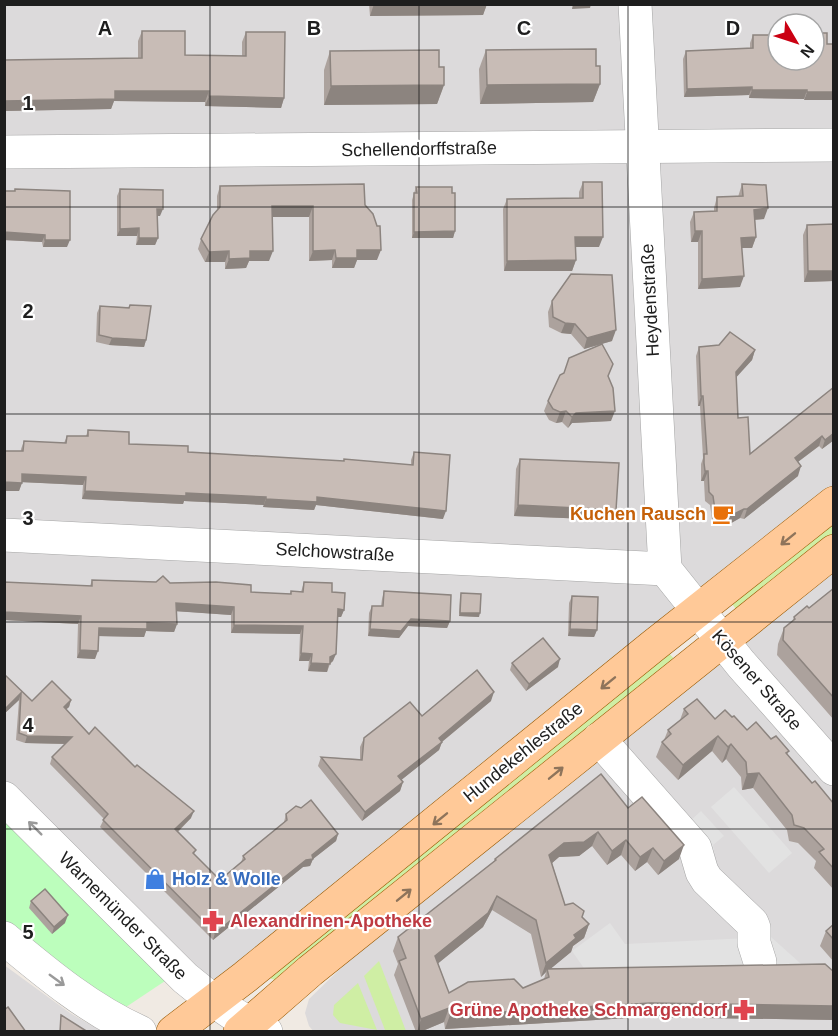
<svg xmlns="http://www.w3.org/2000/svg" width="838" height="1036" viewBox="0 0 838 1036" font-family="Helvetica,sans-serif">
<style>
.residential{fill:#dcdadb;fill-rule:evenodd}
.grass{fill:#cfeea4}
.park{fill:#bcfebc}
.parking{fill:#e2e2e2}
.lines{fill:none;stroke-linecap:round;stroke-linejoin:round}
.minor-casing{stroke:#a5a5a5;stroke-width:34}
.major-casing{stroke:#975800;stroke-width:34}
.minor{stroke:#fff;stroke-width:33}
.major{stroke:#ffc998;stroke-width:33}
.wall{fill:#aca29d;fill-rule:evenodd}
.shaded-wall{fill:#8c847f}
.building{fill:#c8bcb6;stroke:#8c847f;stroke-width:1.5}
.oneway{stroke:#8e745b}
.oneway2{stroke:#9a9a9a}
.grid{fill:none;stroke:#1e1e1e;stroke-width:1.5;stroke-opacity:0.55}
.labels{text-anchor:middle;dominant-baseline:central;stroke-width:4.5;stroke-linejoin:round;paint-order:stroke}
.street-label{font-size:18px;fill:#1e1e1e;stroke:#fff}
.food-label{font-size:18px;font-weight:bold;fill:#c56008;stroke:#fff;text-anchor:end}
.shop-label{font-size:18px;font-weight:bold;fill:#366cbe;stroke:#fff;text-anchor:start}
.health-label{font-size:18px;font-weight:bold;fill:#be3a42;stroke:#fff;text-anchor:start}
.grid-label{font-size:20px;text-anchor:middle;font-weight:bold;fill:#1e1e1e;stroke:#fff;stroke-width:4.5;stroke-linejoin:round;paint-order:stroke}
</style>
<rect width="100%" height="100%" fill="#f0eae3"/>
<g class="residential">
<polygon points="4,5 625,5 631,135 5,143"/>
<path d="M645,5H833V134L657,137ZM778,24H814V60H778Z"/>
<polygon points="833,155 833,490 713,585 699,588 682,564 678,555 654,160"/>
<polygon points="629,156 649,548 646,552 5,525 5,162"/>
<polygon points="5,546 650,576 674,605 674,612 220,977 207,981 5,785"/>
<polygon points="833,566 833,750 746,646 746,641"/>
<polygon points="715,663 721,664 730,670 833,788 833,1031 314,1032 309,1026 305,1013 309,999 372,938"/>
<polygon points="4,965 70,1013 101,1031 5,1031"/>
</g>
<g class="grass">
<polygon points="833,517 833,538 739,613 729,600"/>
<polygon points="666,650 677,662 281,982 266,977"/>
<polygon points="379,961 406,1031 385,1030 364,976"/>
<polygon points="358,983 377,1030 340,1023 333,1015 334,1005"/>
</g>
<path class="park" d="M4,814L168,979L126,1007C83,982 43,953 5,921Z"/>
<g class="parking">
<polygon points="734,787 792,853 769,873 711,807"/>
<polygon points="701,811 724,836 713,845 715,856 704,868 681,829"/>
<polygon points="610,923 625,944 771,937 810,972 588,974 572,951"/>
</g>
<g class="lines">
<defs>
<g id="minor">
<polyline points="635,4 665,569 741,664 834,769"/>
<polyline points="4,152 834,145"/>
<polyline points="4,535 665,569"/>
<polyline points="599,739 695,848 702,872 707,880 752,923 754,928 754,943 760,962"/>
<path d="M4,798L185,978C210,999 236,1018 266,1032"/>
<path d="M4,938C46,973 90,1010 140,1032"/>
</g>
<g id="major">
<polyline points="173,1032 245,977 653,646 834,503"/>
<polyline points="240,1032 310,971 834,551"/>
</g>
</defs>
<use href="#minor" class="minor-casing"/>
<use href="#major" class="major-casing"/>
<use href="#minor" class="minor"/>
<use href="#major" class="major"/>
</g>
<g class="wall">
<polygon points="369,4 487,4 483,15 370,16"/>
<polygon points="142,31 185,55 242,56 242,42 246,32 284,98 281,108 205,106 205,102 114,101 111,109 4,111 4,60 138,58 138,41"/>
<polygon points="753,35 827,44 804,100 804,99 749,98 749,95 684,97 683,59 686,51 750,48 750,43"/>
<polygon points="486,50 596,66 600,84 593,102 480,104 479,69"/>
<polygon points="330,51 439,67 444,85 437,104 324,105 324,70"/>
<polygon points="583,182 599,247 575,247 576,260 572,271 504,271 503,209 507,199 579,198 579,192"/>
<polygon points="742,184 764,219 755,220 756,237 752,248 742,248 740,287 698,289 698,242 691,242 690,222 694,212 714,211 714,208 717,197 738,197"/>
<polygon points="220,186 365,205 377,260 357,260 354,268 332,268 332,260 309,261 309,217 272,217 269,261 249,261 246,268 225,269 225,262 205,262 198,249 201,239 217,211 217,196"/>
<polygon points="416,187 455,231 453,238 412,238 412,200"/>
<polygon points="15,189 67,247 43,247 42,242 4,240 4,191 14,191"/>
<polygon points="120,189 160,216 157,216 158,238 155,245 136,245 137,236 117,236 117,196"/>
<polygon points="834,224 834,281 804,282 803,235 807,225"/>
<polygon points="552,301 612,341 584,349 571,334 561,333 549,327 548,312"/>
<polygon points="130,305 146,340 144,347 109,345 96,342 97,313 100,306 129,307"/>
<polygon points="719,345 755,350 752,360 736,377 738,418 750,454 834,387 834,440 822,449 819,446 798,462 798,476 744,519 740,518 726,526 717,524 712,519 710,505 705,501 704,481 701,481 701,464 703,458 700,406 698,406 696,356 699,347"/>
<polygon points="608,376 611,421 572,423 568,428 562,422 556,423 549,420 544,411 548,401"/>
<polygon points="88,430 129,444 188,452 411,465 411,460 414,452 443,519 316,505 314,510 263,507 264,505 184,501 183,504 82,499 83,485 22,482 19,491 21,449 24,441 64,443 67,436 86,436"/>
<polygon points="520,459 613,520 514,516 516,469"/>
<polygon points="92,580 170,583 251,592 290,594 291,591 301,592 304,582 332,592 344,610 341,617 338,617 333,661 330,664 327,672 308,671 309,661 299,661 300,634 231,633 231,615 176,611 177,624 174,632 146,631 144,637 99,636 95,659 77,658 78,624 4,620 4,582 90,586"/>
<polygon points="834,588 834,720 777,655 778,644 784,628 792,622 794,617 809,608"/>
<polygon points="384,591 450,621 447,628 408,626 399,638 368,636 369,613 372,606 381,606 382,599"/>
<polygon points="461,593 479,617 459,616 460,597"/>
<polygon points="572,596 597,630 594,637 568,636 569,603"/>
<polygon points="512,663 558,667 526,691 510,670"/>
<polygon points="4,674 32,701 71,700 69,707 66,709 89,734 135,767 191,818 178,832 196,850 194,854 220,880 241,863 243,856 284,822 286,814 338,834 336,841 313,859 310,866 303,867 213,940 100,827 104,819 50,764 52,757 65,744 25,743 16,740 19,700 4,714"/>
<polygon points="491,701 442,742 439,750 401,780 403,782 400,791 362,821 318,766 321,757 360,759 360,747 364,738 422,716"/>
<polygon points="684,709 715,719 732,717 747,730 771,739 789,751 787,755 812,783 834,804 834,890 814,868 816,861 798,843 789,841 787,830 753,788 742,790 741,777 726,759 722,763 712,751 678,780 656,757 662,742 664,740 668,730 680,720"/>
<path d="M628,808L679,859L658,875L647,862L635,871L621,855L607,865L592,846L579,856L559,857L552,863L565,905L582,917L589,924L584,938L573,946L571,952L551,968L834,972V1020L646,1017L445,1029L444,1022L420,1032H416L394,975L398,964L393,951L398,937L494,861L495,859ZM492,910L531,934L541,977L546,972L544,979L523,988L449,993L438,963L483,927Z"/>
<polygon points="31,901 65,923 52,934 29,908"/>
<polygon points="834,924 834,962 820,946 826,931"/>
</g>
<g class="shaded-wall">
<polygon points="374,4 487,4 483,15 370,16"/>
<polygon points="573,4 591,4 590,8 572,9"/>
<polygon points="600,84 593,102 480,104 487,85"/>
<polygon points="444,85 437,104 324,105 331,86"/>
<polygon points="752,87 749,95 684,97 687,89"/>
<polygon points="752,90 807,90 804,99 749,98"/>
<polygon points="115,91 209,91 205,102 114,101 111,109 4,111 4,101"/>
<polygon points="807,92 834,92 834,100 804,100"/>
<polygon points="209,96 284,98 281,108 205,106"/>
<polygon points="272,206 313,206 309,217 269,217"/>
<polygon points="768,208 764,219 750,220 754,210"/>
<polygon points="157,209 163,209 160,216 155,216"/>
<polygon points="139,228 137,236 117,236 120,229"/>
<polygon points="455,231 453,238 412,238 414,232"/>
<polygon points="695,231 702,231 698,242 691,242"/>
<polygon points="4,232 45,235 42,242 4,240"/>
<polygon points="575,237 603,237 599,247 571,247"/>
<polygon points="756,237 752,248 737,248 741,238"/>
<polygon points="139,238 158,238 155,245 136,245"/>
<polygon points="45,240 70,240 67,247 43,247"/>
<polygon points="335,250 332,260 309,261 313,251"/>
<polygon points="357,250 381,250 377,260 357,260 354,268 332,268 336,258"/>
<polygon points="229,251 225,262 205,262 209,252"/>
<polygon points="250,251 273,251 269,261 249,261 246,268 225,269 229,259"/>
<polygon points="576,260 572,271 504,271 507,261"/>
<polygon points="808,271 834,271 834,281 804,282"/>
<polygon points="744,276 740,287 698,289 702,279"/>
<polygon points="565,323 575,324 571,334 561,333"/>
<polygon points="616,330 612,341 584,349 587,338"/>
<polygon points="112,338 146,340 144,347 109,345"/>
<polygon points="755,350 752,360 733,381 736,372"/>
<polygon points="701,396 703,396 700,406 698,406"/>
<polygon points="566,411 562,422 556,423 560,412"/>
<polygon points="615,411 611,421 572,423 568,428 572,417 576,413"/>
<polygon points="834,433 834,440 822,449 825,440"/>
<polygon points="822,436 819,446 791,467 795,458"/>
<polygon points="801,466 798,476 744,519 747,509"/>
<polygon points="705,471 708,471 704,481 701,481"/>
<polygon points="22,474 86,477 83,485 19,482"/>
<polygon points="4,482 22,483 19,491 4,491"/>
<polygon points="85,491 186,493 266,497 264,505 184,501 183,504 82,499"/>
<polygon points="317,497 446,511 443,519 316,505 314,510 263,507 266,499"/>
<polygon points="518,505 616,510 613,520 514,516"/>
<polygon points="744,509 740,518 726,526 730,516"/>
<polygon points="176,603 234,607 231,615 173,611"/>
<polygon points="338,609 344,610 341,617 335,617"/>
<polygon points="4,612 81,616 78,624 4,620"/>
<polygon points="460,613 480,613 479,617 459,616"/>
<polygon points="411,619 450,621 447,628 408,626 399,638 368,636 370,629"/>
<polygon points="147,623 177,624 174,632 146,631 144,637 96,636 99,628"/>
<polygon points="234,625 303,626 300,634 231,633"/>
<polygon points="570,629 597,630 594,637 568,636"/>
<polygon points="80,650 98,651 95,659 77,658"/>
<polygon points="301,653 312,654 309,661 299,661"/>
<polygon points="336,654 333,661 329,664 327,672 308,671 311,663 330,657"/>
<polygon points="560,659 558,667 526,691 529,684"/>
<polygon points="494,692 491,701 438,745 442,742 439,750 395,785 398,776 439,738"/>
<polygon points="21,693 19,700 4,714 4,710"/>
<polygon points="71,700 69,707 61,714 64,707"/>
<polygon points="27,736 72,737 70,744 25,743"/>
<polygon points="718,736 712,751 678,780 683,765"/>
<polygon points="731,744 726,759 722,763 728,747"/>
<polygon points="759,773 753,788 742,790 747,774"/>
<polygon points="403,782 400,791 362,821 365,812"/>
<polygon points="194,811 191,818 173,836 175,829"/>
<polygon points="598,832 592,846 579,856 559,857 544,870 549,855 564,843"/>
<polygon points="338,834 336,841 313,859 310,866 303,867 213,940 215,933"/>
<polygon points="626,840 621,855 607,865 612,851"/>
<polygon points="684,845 679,859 658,875 664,861"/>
<polygon points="653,848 647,862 635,871 640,857"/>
<polygon points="497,896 492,910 483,927 430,970 435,956"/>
<polygon points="68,915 65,923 52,934 54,927"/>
<polygon points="589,924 584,938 573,946 571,952 548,971 547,969 546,972 541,977 546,963 574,935"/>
<polygon points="651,1003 834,1006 834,1020 646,1017 445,1029 450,1015"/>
<polygon points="449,1008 444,1022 420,1032 417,1032 421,1019"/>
</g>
<g class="building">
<polygon points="142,31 185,31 185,55 246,56 246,32 285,32 284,98 209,96 209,91 115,91 115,99 4,101 4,60 142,58"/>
<polygon points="814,33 827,33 827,44 834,44 834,92 807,92 807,90 752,90 752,87 687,89 686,51 753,48 753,35 778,35 778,60 814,60"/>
<polygon points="596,49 596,66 600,66 600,84 487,85 486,50"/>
<polygon points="439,50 439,67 444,67 444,85 331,86 330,51"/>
<polygon points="583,182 602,182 603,237 575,237 576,260 507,261 507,199 583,198"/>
<polygon points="364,184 365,205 373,214 377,226 380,226 381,250 357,250 357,258 336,258 335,250 313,251 313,206 272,206 273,251 250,251 250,258 229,259 229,251 209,252 201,239 213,215 220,207 220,186"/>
<polygon points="742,184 766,185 768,208 754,210 756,237 741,238 744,276 702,279 702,231 695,231 694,212 717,211 717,197 743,196"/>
<polygon points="416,187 452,187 452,193 455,193 455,231 414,232 414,193 417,193"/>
<polygon points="15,189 70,191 70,240 45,240 45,235 4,232 4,191 15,191"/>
<polygon points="120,189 163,190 163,209 157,209 158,238 139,238 139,228 120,229"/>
<polygon points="834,224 834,271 808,271 807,225"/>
<polygon points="571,274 612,275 616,330 587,338 575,324 565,323 553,317 552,301"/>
<polygon points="130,305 151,306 146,340 112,338 99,335 100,306 129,308"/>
<polygon points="730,332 755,350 736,372 738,418 748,417 750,454 834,387 834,433 825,440 822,436 795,458 801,466 747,509 744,509 730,516 720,515 715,510 713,496 709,492 708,471 705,471 704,463 704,454 707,454 703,396 701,396 699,347 719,345"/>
<polygon points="602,344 613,364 608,376 613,388 615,411 576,413 572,417 566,411 560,412 553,409 548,401 560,375 564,373 569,358"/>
<polygon points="88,430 129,432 129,444 188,446 188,452 344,461 344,459 413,465 414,452 450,455 446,511 317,497 317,502 266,499 266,497 186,493 186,496 85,491 86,477 22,474 22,483 4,482 4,451 23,451 24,441 66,443 67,436 88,436"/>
<polygon points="520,459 619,463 616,510 518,505"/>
<polygon points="163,576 170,583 216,582 251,585 251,592 291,594 291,591 303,592 304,582 332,583 332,592 345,593 344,610 338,609 336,654 330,657 330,664 311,663 312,654 301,653 303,626 234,625 234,607 176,603 177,624 147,623 147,629 99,628 98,651 80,650 81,616 4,612 4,582 92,586 92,580 156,582"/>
<polygon points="834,588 834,698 783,640 784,628 795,619 794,617 807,606 809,608"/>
<polygon points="384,591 451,595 450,621 411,619 401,631 370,629 372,606 383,606"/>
<polygon points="461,593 481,594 480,613 460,613"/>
<polygon points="572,596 598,597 597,630 570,629"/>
<polygon points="543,638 560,659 529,684 512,663"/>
<polygon points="477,670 494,692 439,738 442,742 398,776 403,782 365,812 321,757 362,760 364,738 410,702 422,716"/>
<polygon points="4,674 32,701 52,681 71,700 64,707 89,734 95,727 135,767 137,765 194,811 175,829 196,850 193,853 220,880 245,859 243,856 287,820 286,814 296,806 301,808 311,800 338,834 312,855 313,859 306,860 215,933 103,820 108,814 52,757 72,737 27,736 19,733 21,693 4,710"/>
<polygon points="697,699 715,719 725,710 732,717 734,716 747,730 756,722 771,739 776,736 789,751 786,753 812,783 815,781 834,804 834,869 819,852 824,849 804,828 794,825 792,815 759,773 747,774 746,762 731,744 728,747 718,736 683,765 662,742 671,734 668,730 688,714 684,709"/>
<polygon points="601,774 628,808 642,797 684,845 664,861 653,848 640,857 626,840 612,851 598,832 584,842 564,843 549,855 565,905 573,903 584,911 582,917 589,924 574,935 576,938 546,963 536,920 497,896 488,913 435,956 449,993 468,982 514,979 523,988 549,977 547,969 825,964 834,972 834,1006 651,1003 450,1015 449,1008 421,1019 399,961 406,958 398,937 496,860 495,859"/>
<polygon points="45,889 68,915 54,927 31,901"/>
<polygon points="834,924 834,940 826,931"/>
<polygon points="8,1007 26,1032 4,1032 4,1010"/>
<polygon points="61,1015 88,1032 60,1032"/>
</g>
<defs><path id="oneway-shaft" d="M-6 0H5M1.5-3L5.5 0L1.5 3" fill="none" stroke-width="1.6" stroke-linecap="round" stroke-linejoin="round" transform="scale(1.5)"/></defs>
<g class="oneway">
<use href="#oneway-shaft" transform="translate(788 539) rotate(141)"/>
<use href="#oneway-shaft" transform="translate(608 683) rotate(141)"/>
<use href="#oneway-shaft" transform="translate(556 773) rotate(-39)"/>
<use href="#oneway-shaft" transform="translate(440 819) rotate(141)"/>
<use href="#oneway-shaft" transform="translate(404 895) rotate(-39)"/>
</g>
<g class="oneway2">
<use href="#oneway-shaft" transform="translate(35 828) rotate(-135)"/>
<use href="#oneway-shaft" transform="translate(57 980) rotate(36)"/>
</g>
<path class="grid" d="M210,4V1032M419,4V1032M628,4V1032M4,207H834M4,414H834M4,622H834M4,829H834"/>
<defs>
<symbol id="cafe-bare" viewBox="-9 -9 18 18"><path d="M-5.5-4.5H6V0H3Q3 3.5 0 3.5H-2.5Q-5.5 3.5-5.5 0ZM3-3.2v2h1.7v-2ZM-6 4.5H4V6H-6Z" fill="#e8710a" stroke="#fff" stroke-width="2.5" paint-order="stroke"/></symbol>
<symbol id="shop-bare" viewBox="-9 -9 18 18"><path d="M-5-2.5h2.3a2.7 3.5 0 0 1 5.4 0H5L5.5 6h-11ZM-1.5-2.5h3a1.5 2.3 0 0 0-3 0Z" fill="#3f7fe0" stroke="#fff" stroke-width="2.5" paint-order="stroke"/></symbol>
<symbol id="pharmacy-bare" viewBox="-9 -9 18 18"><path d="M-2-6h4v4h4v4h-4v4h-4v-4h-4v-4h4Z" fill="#e0444e" stroke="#fff" stroke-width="2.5" paint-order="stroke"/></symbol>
</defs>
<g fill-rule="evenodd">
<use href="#cafe-bare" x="708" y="499" width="30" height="30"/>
<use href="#shop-bare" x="140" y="864" width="30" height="30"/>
<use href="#pharmacy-bare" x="198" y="906" width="30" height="30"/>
<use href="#pharmacy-bare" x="729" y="995" width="30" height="30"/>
</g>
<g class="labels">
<g class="street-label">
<text transform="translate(419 149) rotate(-1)">Schellendorffstraße</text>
<text transform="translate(650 300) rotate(-93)">Heydenstraße</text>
<text transform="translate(335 552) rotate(3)">Selchowstraße</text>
<text transform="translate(757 680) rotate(49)">Kösener Straße</text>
<text transform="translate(523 752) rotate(-39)">Hundekehlestraße</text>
<text transform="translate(123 916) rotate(45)">Warnemünder Straße</text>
</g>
<g class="food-label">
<text x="706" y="514">Kuchen Rausch</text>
</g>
<g class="shop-label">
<text x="172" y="879">Holz &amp; Wolle</text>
</g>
<g class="health-label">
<text x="230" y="921">Alexandrinen-Apotheke</text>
<text x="727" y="1010" text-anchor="end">Grüne Apotheke Schmargendorf</text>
</g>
</g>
<g class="grid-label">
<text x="105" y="35">A</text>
<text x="314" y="35">B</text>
<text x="524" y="35">C</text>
<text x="733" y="35">D</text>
<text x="28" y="110">1</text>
<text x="28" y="318">2</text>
<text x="28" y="525">3</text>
<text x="28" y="732">4</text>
<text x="28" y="939">5</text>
</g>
<rect width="838" height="1036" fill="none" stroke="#1e1e1e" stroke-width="12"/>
<g transform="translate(796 42) rotate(129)"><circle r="28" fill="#ffffff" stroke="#a5a5a5" stroke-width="1.5"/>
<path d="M0-4.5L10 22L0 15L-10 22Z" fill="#cb0012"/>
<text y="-9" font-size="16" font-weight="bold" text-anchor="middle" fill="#1e1e1e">N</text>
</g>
</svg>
